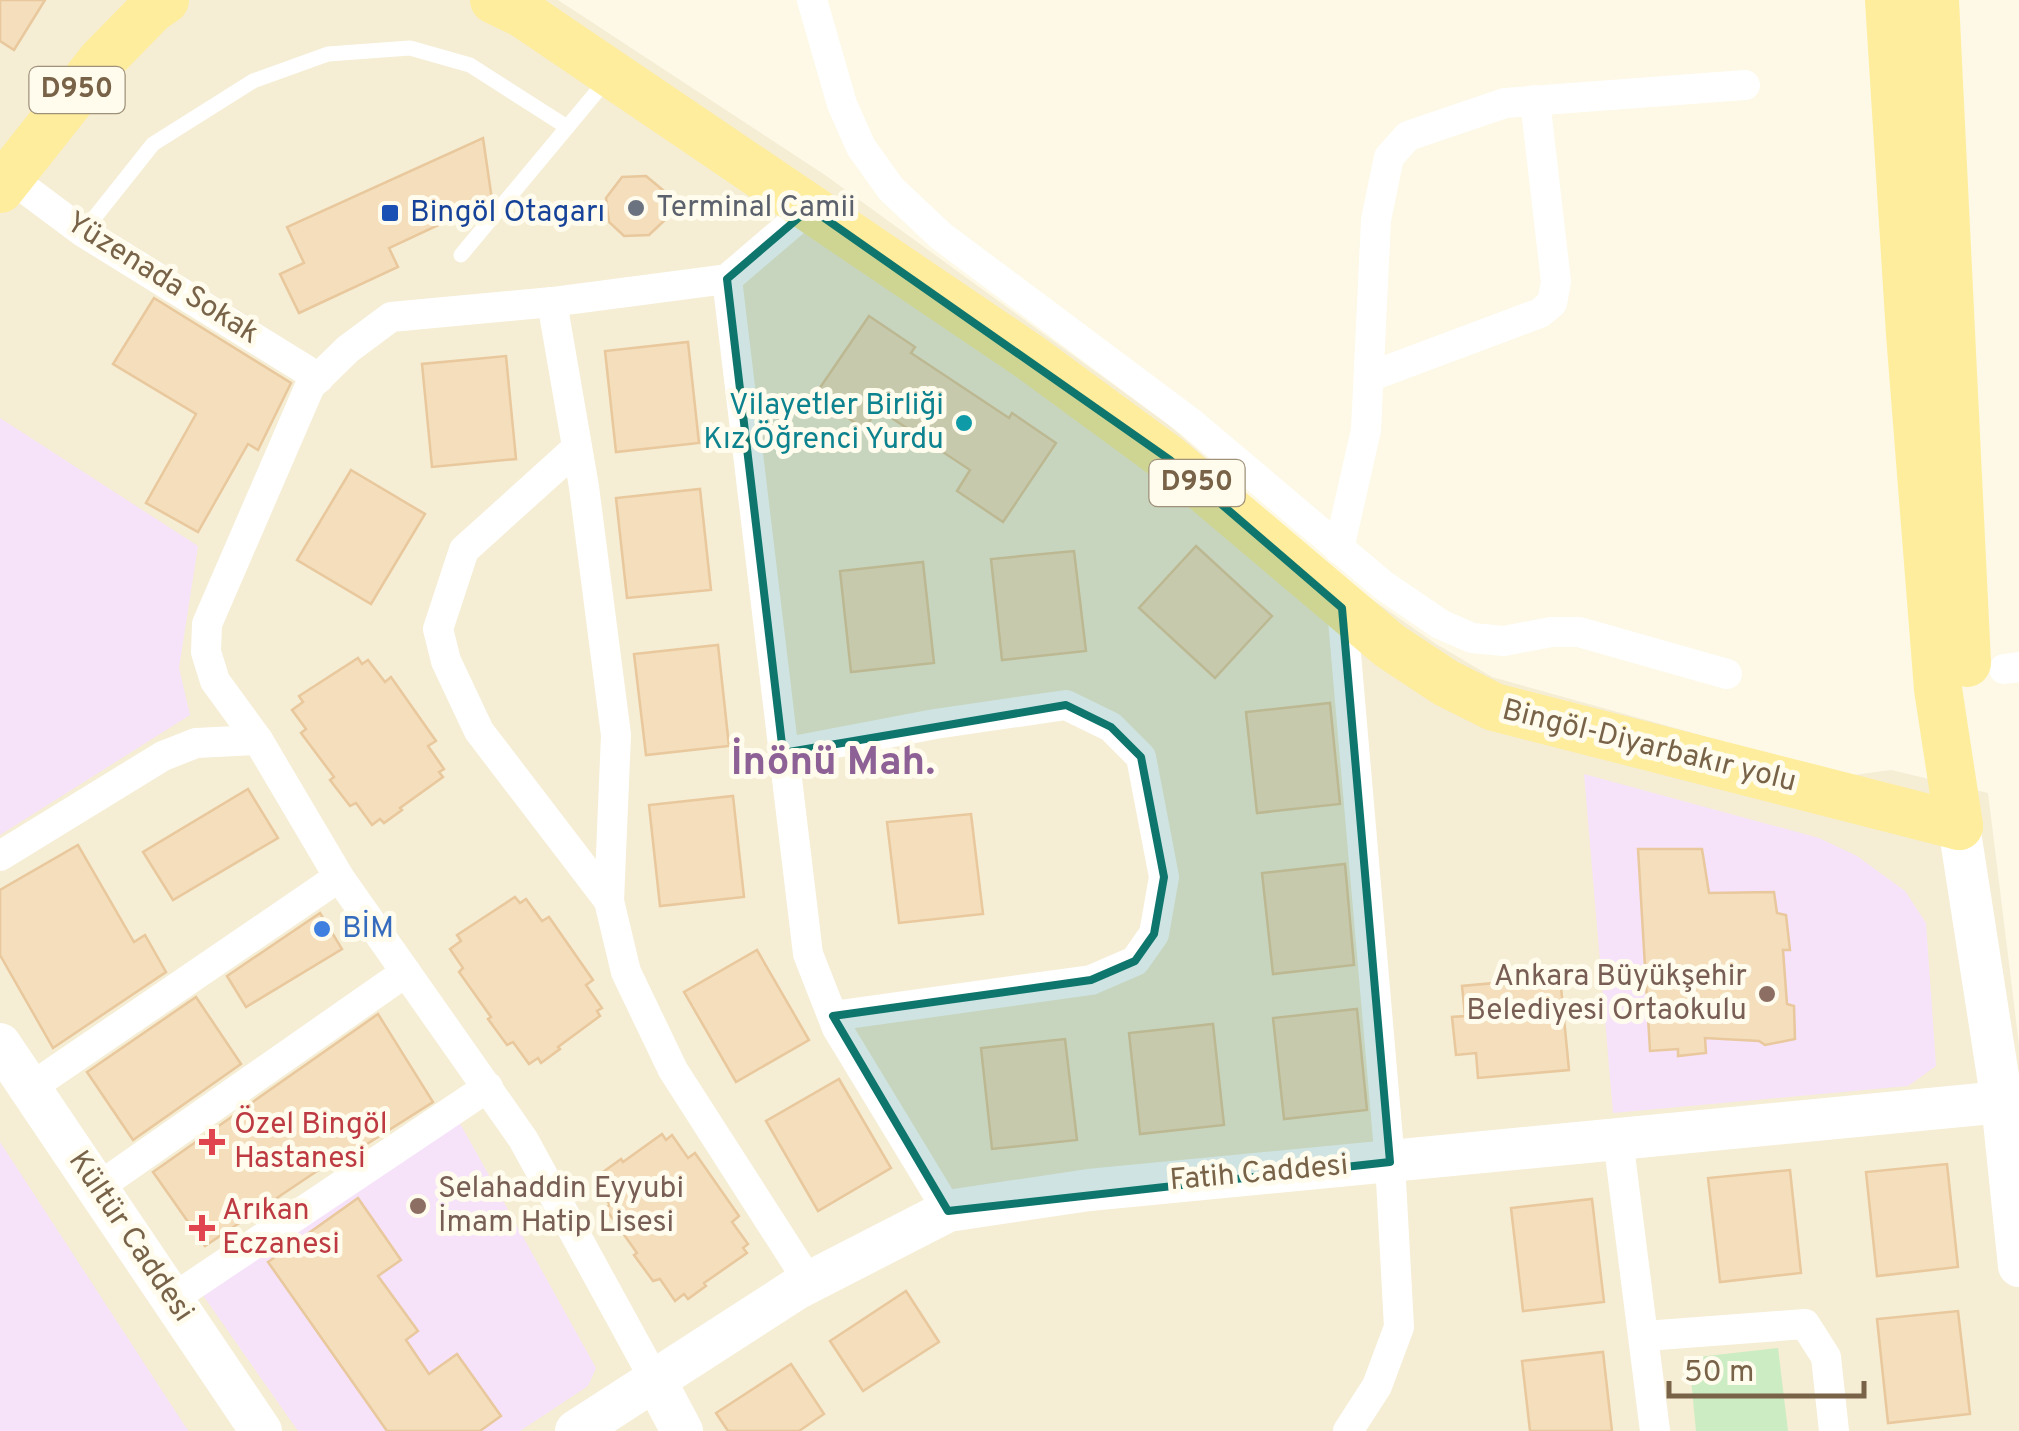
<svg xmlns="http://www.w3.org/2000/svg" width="2019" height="1431" viewBox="0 0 2019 1431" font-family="Overpass,sans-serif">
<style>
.residential{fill:#f5edd4}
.education{fill:#f6e3fa}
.green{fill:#ccecc3}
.building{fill:#f4debc;stroke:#e8c89c;stroke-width:2.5}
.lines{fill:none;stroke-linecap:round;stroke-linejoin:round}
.lane{stroke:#fff;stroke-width:15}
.street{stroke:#fff;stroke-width:30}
.secondary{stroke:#fff;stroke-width:42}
.primary{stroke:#feed9c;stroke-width:48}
.marked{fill:#0f766e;fill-opacity:0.2;stroke:#0f766e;stroke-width:8;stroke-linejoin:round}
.worship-dot{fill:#6b7280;stroke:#fffced;stroke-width:4}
.transit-dot{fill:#1a4fb4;stroke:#fffced;stroke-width:4}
.culture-dot{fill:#0f9aa8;stroke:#fffced;stroke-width:4}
.shop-dot{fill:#3f7fe0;stroke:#fffced;stroke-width:4}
.education-dot{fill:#8d6e63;stroke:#fffced;stroke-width:4}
.health-dot{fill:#e0444e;stroke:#fffced;stroke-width:4}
.labels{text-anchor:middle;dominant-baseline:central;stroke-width:10;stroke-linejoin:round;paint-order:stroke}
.shield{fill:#fffced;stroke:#a0917a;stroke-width:2.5}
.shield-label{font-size:28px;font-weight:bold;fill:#786349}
.worship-label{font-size:30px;fill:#5b616d;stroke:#fffced;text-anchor:start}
.transit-label{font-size:30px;fill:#164399;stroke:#fffced;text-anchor:start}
.street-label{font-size:30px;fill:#786349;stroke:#fffced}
.culture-label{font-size:30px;fill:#0d838f;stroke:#fffced;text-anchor:end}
.shop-label{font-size:30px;fill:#366cbe;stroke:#fffced;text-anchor:start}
.education-label{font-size:30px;fill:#785e54;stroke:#fffced;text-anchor:end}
.health-label{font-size:30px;fill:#be3a42;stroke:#fffced;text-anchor:start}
.district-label{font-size:40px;font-weight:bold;fill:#8d6195;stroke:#fffced}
</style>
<rect width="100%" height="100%" fill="#fdf9e6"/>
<polygon class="residential" points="0,0 558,0 825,175 1169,425 1347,582 1436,644 1492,677 1847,776 1891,770 1988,793 2019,1045 2019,1431 0,1431"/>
<g class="education">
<polygon points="0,418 198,546 179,668 190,715 0,835"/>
<polygon points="1584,774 1819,838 1857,856 1905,891 1926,923 1936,1066 1908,1086 1613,1113"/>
<polygon points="457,1118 596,1368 588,1386 520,1431 298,1431 202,1294"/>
<polygon points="0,1142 185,1426 189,1431 0,1431"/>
</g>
<polygon class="green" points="1778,1348 1788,1431 1696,1431 1689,1358"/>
<g class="building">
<polygon points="0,0 45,0 14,50 0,41"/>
<polygon points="483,138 492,200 389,248 398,267 299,313 280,274 304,263 287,227"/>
<polygon points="646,176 664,191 667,218 649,235 624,236 609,222 606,198 622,177"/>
<polygon points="154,298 291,383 258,450 248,444 198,532 146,503 196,414 113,364"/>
<polygon points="869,316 915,347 911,353 1009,418 1012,413 1056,443 1003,522 957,491 970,470 878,409 864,429 815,395"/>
<polygon points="688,342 699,443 616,452 605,351"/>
<polygon points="506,356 516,459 432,467 422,364"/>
<polygon points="351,470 425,514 371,604 297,560"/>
<polygon points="700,489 711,590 627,598 616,498"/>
<polygon points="1196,546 1272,616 1215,678 1139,608"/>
<polygon points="1074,551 1086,651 1002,660 991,559"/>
<polygon points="923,562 934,663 851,672 840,571"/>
<polygon points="718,645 729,746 646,755 634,654"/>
<polygon points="358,658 362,664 368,660 385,682 391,677 436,741 428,746 444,769 439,772 443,777 400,808 402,810 384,823 380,819 372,825 356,803 350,806 330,780 334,777 301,733 306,729 292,710 303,702 299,696"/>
<polygon points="1330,703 1340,804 1257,813 1246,712"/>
<polygon points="248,789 278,838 173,900 143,852"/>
<polygon points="733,796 744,897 660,906 649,805"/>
<polygon points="971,814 983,914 899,923 887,822"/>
<polygon points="78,845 134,942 145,935 166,972 53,1048 0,955 0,890"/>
<polygon points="1638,849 1702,849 1709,893 1774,892 1777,913 1786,915 1790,950 1783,950 1787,1004 1794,1006 1795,1039 1765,1045 1759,1041 1705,1038 1706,1053 1678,1056 1678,1049 1650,1051"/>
<polygon points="1345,864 1354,965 1273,974 1262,873"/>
<polygon points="515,897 520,903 526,899 542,921 549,917 593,980 586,985 602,1008 597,1011 600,1016 558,1047 560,1049 541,1063 538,1058 529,1064 513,1042 507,1045 488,1019 491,1017 459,972 463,968 450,949 461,941 457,935"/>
<polygon points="320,913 342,949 246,1007 227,976"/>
<polygon points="757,950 809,1040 736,1082 684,992"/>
<polygon points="1560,977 1569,1070 1478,1078 1476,1053 1456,1055 1452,1017 1465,1016 1462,986"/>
<polygon points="196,997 241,1064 133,1140 87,1072"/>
<polygon points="1357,1009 1367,1110 1284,1119 1273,1018"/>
<polygon points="378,1014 433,1102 337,1163 335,1159 205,1246 153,1172"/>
<polygon points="1213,1024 1224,1125 1140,1134 1129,1033"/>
<polygon points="1065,1039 1077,1140 992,1149 981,1048"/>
<polygon points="839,1079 891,1168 818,1211 766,1121"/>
<polygon points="662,1134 666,1140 672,1135 688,1158 695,1153 739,1216 732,1222 748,1244 743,1248 747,1253 704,1283 706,1286 688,1299 684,1294 675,1301 660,1279 653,1281 634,1255 637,1253 605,1208 610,1205 596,1185 607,1177 603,1172 621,1159 623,1162"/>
<polygon points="1947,1164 1958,1267 1877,1276 1866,1172"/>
<polygon points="1790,1170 1801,1273 1720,1282 1708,1178"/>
<polygon points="358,1198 401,1260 378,1276 418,1331 406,1340 429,1374 457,1354 501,1416 480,1431 387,1431 268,1262"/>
<polygon points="1592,1199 1604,1302 1523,1311 1511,1208"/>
<polygon points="906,1291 939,1342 863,1391 830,1341"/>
<polygon points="1958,1311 1970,1414 1888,1423 1877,1319"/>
<polygon points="1603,1352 1612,1431 1530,1431 1522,1361"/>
<polygon points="791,1364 824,1414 799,1431 728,1431 716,1413"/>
</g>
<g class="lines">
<g class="lane">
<polyline points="83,232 153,144 253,81 328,54 410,48 470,65 567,127"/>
<polyline points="461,255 609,77"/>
</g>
<g class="street">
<polyline points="812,0 842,104 861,147 891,189 941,236 1190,422 1383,585 1440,624 1472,638 1504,641 1551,632 1579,632 1727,674"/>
<polyline points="0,170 83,232 319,378"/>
<polyline points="727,279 808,954 837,1028 948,1211"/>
<polyline points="552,302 584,487 616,735 609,901 626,972 673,1070 809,1282"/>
<polyline points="1369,377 1540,313 1552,303 1556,282 1535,100"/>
<polyline points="577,448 464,550 438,629 446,661 479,731 609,901"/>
<polyline points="1339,549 1366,430 1376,220 1389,157 1408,136 1505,103 1745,85"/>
<polyline points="1342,608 1390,1162 1399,1327 1377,1386 1348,1431"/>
<polyline points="2004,669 2019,667"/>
<polyline points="783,753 935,724 1066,705 1111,727 1141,757 1164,877 1154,934 1135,961 1091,980 833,1016"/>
<polyline points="0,856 163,756 196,743 258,740"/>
<polyline points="30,1088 339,877"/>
<polyline points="1618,1139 1655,1431"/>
<polyline points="97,1188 406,972"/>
<polyline points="172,1299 488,1087"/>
<polyline points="1645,1336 1805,1324 1826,1357 1834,1431"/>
<polyline points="655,1380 523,1139 339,877 258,740 215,681 206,652 207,624 310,386 348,349 391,317 552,302 727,279 810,208"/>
</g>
<g class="secondary">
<polyline points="1959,826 2002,1102 2019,1266"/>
<polyline points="0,1044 261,1431"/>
<polyline points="655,1380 682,1431"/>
<polyline points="576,1431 796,1289 948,1211 1089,1190 2002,1102"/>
</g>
<g class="primary">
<polyline points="494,0 523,14 1031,358 1170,460 1390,646 1446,683 1494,707 1959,826"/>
<polyline points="1889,0 1910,334 1938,689 1959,826"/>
<polyline points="1935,0 1967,663"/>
<polyline points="0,189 102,60 152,9 165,0"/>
</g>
</g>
<path class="marked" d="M810,208L1170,460L1342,608L1390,1162L948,1211L833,1016L1091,980L1135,961L1154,934L1164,877L1141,757L1111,727L1066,705L783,753L727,279Z"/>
<circle class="worship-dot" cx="636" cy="208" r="10"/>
<rect class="transit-dot" x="380" y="203" width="20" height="20" rx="5"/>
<circle class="culture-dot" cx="964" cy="423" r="10"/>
<circle class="shop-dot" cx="322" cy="929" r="10"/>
<g class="education-dot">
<circle cx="1767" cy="994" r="10"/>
<circle cx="418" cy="1206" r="10"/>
</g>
<g class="health-dot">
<path d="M207 1127h10v10h10v10h-10v10h-10v-10h-10v-10h10z"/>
<path d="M197 1213h10v10h10v10h-10v10h-10v-10h-10v-10h10z"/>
</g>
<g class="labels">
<g class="shield">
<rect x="29.5" y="67" width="95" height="46" rx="8"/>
<rect x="1149.5" y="460" width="95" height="46" rx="8"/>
</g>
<g class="shield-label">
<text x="77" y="90">D950</text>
<text x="1197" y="483">D950</text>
</g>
<g class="worship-label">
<text x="656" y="208">Terminal Camii</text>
</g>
<g class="transit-label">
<text x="410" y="213">Bingöl Otagarı</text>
</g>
<g class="street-label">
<text transform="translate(162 279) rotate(32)">Yüzenada Sokak</text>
<text transform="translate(1649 747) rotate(14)">Bingöl-Diyarbakır yolu</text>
<text transform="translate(1259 1174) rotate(-5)">Fatih Caddesi</text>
<text transform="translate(130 1237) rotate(56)">Kültür Caddesi</text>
</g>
<g class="culture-label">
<text x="944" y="406">Vilayetler Birliği<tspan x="944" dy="34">Kız Öğrenci Yurdu</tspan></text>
</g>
<g class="shop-label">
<text x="342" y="929">BİM</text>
</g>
<g class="education-label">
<text x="1747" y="977">Ankara Büyükşehir<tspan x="1747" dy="34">Belediyesi Ortaokulu</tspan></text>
<text x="438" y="1189" text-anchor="start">Selahaddin Eyyubi<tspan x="438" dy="34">İmam Hatip Lisesi</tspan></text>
</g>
<g class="health-label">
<text x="234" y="1125">Özel Bingöl<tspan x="234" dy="34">Hastanesi</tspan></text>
<text x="222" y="1211">Arıkan<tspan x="222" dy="34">Eczanesi</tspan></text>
</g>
<g class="district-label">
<text x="833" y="764">İnönü Mah.</text>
</g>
</g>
<path d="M1669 1381v15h195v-15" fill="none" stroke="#786349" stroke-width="5"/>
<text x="1684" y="1381" font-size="30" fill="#786349" stroke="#fffced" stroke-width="8" paint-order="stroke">50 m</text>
</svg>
